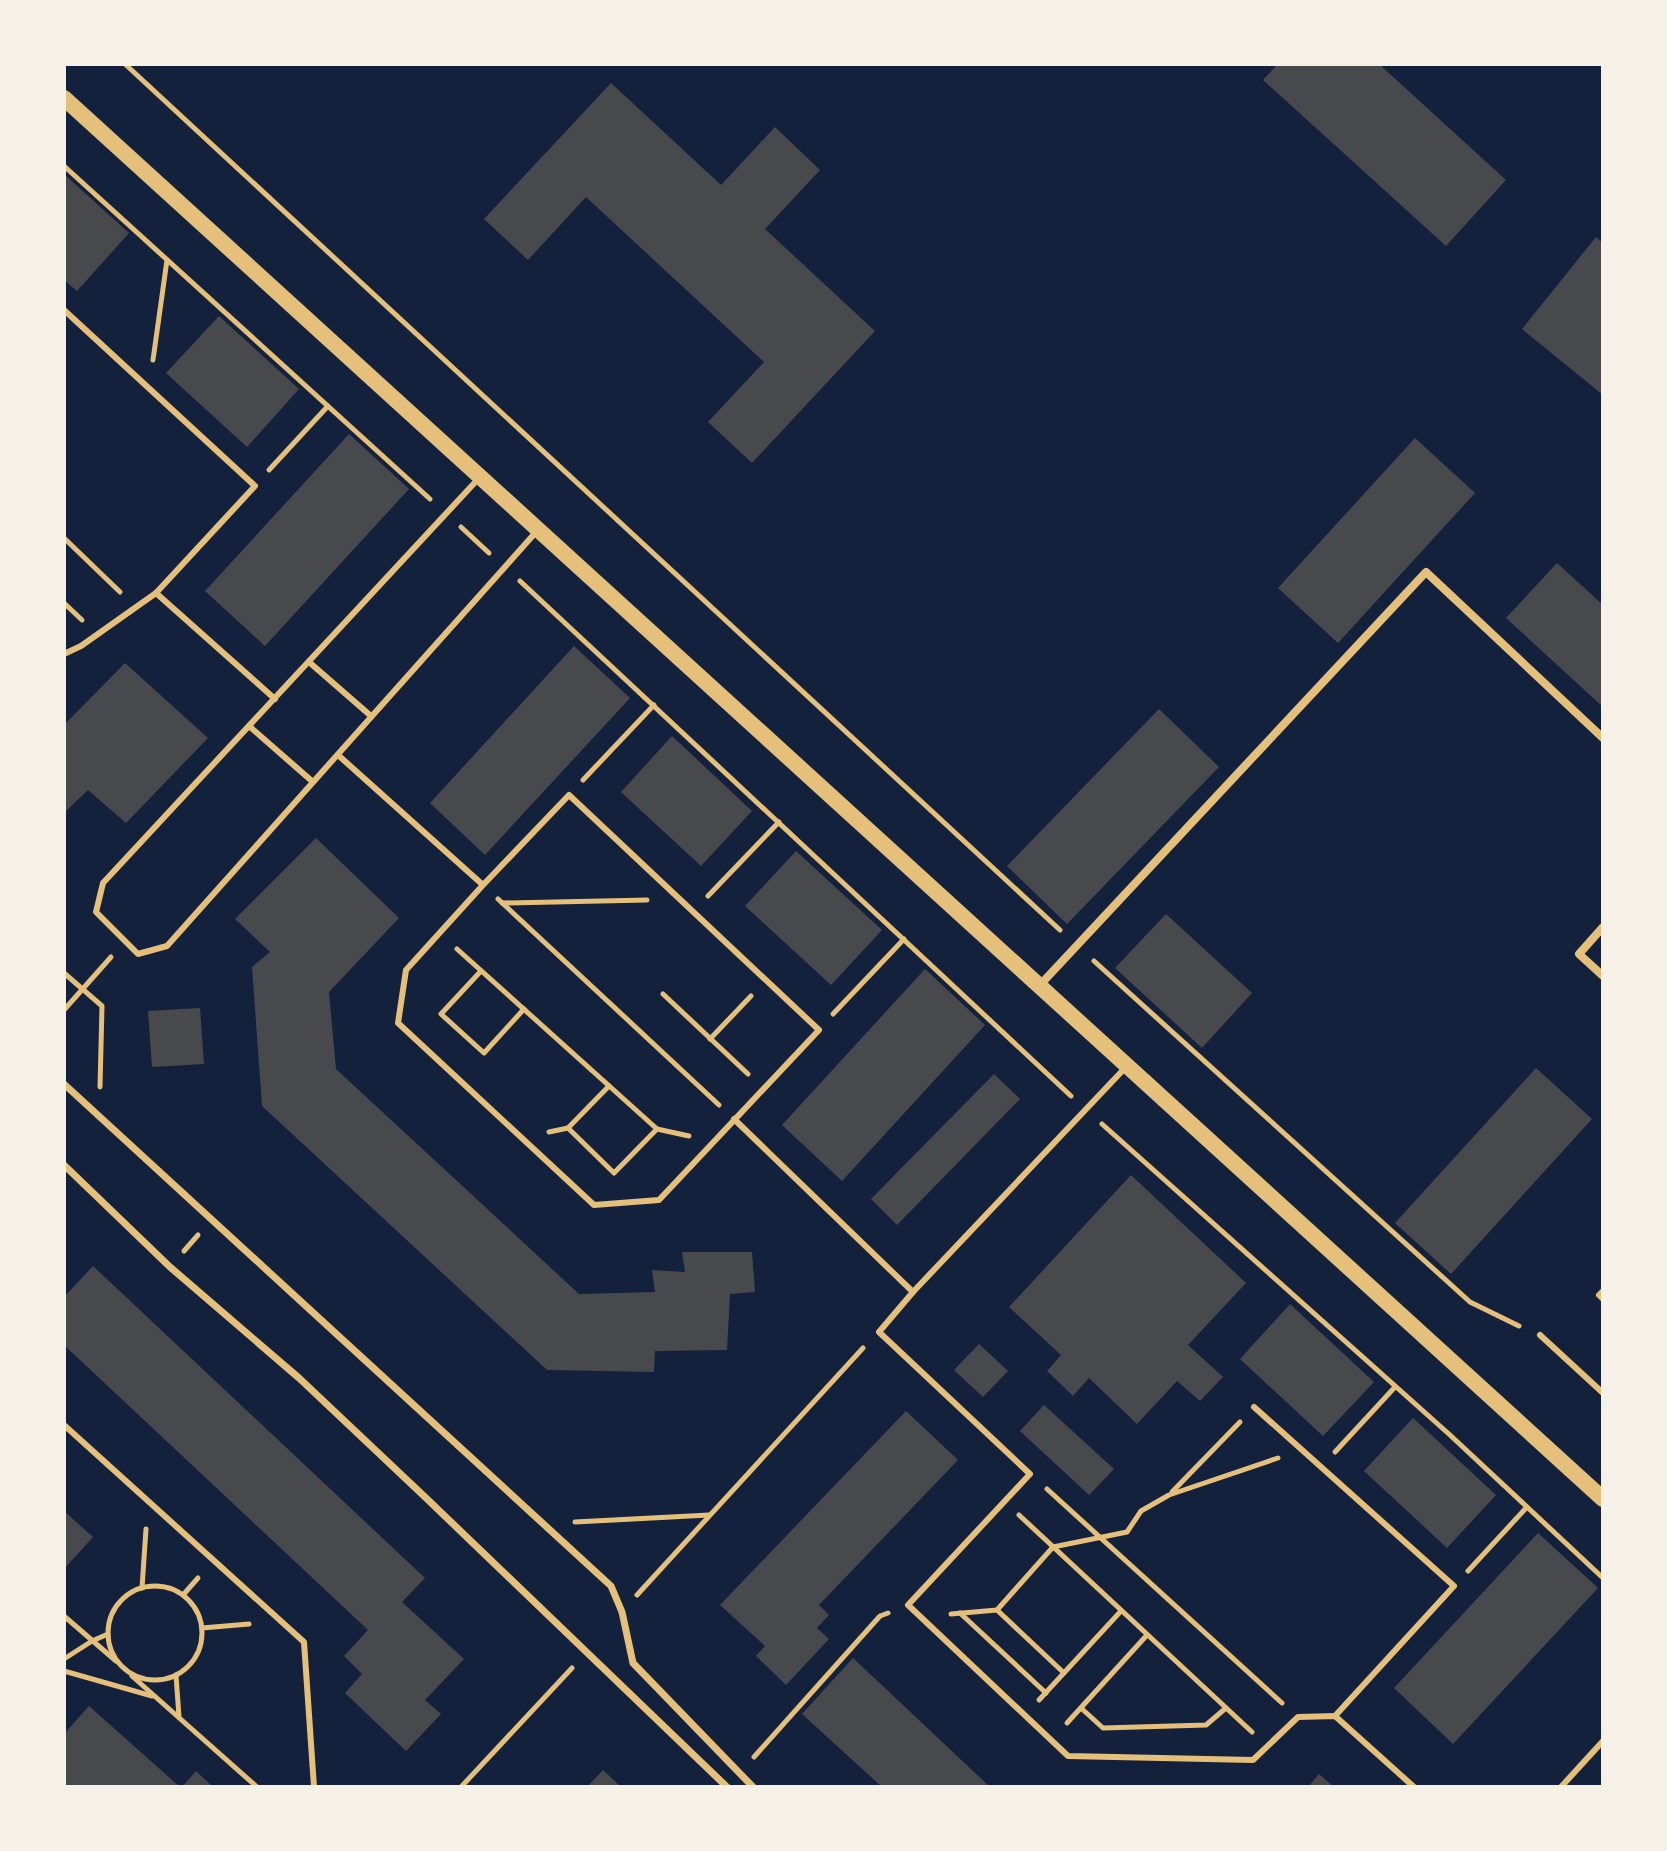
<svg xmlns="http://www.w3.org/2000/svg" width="1667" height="1851" viewBox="0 0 1667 1851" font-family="Arial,sans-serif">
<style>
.building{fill:#48494c}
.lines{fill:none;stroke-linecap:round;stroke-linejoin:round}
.path{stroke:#e5c07b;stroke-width:5}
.service{stroke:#e5c07b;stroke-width:6}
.pedestrian{stroke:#e5c07b;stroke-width:7}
.minor{stroke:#e5c07b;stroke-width:8}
.secondary{stroke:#e5c07b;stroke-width:16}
</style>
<rect width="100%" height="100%" fill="#14213d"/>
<g class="building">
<polygon points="1278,64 1379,64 1506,180 1446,246 1263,80"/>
<polygon points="611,83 721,185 775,127 820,170 765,229 875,331 752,463 708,422 764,362 586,197 528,260 484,219"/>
<polygon points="64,174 129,233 77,291 64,280"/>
<polygon points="1596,237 1603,243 1603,395 1522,329"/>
<polygon points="219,316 299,389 247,447 166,373"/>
<polygon points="349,434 409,489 265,646 205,591"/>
<polygon points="1415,438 1475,493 1338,643 1278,588"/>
<polygon points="1557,563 1603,605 1603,707 1506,618"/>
<polygon points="574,646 630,698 485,855 430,803"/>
<polygon points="125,663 208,738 126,823 88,790 64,813 64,725"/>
<polygon points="1159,709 1219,767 1067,924 1007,866"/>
<polygon points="672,736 752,811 701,866 621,792"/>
<polygon points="316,838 399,918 329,992 336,1069 579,1294 655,1292 652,1270 685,1272 682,1252 752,1252 755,1292 730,1294 727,1350 655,1351 654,1372 547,1370 262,1106 252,967 270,952 235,919"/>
<polygon points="796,851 882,930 831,985 745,906"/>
<polygon points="1166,914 1252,993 1202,1048 1115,968"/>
<polygon points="925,969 985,1025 842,1181 782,1125"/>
<polygon points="200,1008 204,1064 152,1067 148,1011"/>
<polygon points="1536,1068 1592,1119 1451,1274 1395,1223"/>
<polygon points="994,1074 1020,1099 897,1225 871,1199"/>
<polygon points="1131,1175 1246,1283 1188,1345 1223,1377 1200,1401 1177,1381 1137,1424 1089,1378 1073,1396 1047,1371 1061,1355 1009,1307"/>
<polygon points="93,1266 425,1578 402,1602 464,1659 425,1700 441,1714 406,1751 345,1693 362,1674 344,1656 368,1630 64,1345 64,1297"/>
<polygon points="1290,1304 1374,1382 1323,1436 1240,1359"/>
<polygon points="979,1344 1008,1371 983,1397 954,1370"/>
<polygon points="1044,1405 1114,1469 1089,1495 1020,1431"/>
<polygon points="906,1411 958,1460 819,1605 829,1615 817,1628 829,1639 786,1685 756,1656 765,1646 720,1605"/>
<polygon points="1413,1418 1496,1495 1447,1548 1364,1471"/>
<polygon points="64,1511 93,1537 64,1569"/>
<polygon points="1538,1533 1598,1588 1453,1744 1394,1688"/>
<polygon points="853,1658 990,1787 882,1787 802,1714"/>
<polygon points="89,1706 180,1787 64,1787 64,1734"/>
<polygon points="603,1770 621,1787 587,1787"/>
<polygon points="196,1771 213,1787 182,1787"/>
<polygon points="1319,1774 1334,1787 1308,1787"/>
</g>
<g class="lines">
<g class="path">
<polyline points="125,64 1060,930"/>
<polyline points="64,166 430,499"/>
<polyline points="153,360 167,260"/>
<polyline points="269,470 328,406"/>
<polyline points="461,527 489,553"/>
<polyline points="64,538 120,592"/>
<polyline points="520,581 1071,1096"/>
<polyline points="64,603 82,620"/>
<polyline points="583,780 654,705"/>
<polyline points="708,896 779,822"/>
<polyline points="498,899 719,1105"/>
<polyline points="502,903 647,900"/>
<polyline points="457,949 657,1129 689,1136"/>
<polyline points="1094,961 1470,1302 1519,1326"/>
<polyline points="481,971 441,1014 484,1053 524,1009"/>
<polyline points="64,973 102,1006 100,1087"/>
<polyline points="663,994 748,1074"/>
<polyline points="64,1010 111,957"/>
<polyline points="833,1014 904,939"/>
<polyline points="710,1039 751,996"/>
<polyline points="609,1086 568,1128 614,1173 657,1129"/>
<polyline points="1102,1124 1450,1435 1603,1578"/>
<polyline points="549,1132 568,1128"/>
<polyline points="184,1251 198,1235"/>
<polyline points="1335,1452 1395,1387"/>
<polyline points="1047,1489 1282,1703"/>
<polyline points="1172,1492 1240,1422"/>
<polyline points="1019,1515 1252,1732"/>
<polyline points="575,1522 709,1515"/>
<polyline points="1468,1571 1527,1507"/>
<circle cx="155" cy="1633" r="47"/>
<polyline points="142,1588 146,1529"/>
<polyline points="183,1595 198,1578"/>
<polyline points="637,1595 863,1348"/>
<polyline points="997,1610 1064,1673"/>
<polyline points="960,1613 1046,1693"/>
<polyline points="951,1614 997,1610 1053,1547 1127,1532 1141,1511 1169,1495 1278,1458"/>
<polyline points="64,1616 116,1661"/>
<polyline points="202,1628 249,1624"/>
<polyline points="64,1659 92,1641 108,1634"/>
<polyline points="64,1671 152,1696"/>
<polyline points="176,1675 179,1717"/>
<polyline points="132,1676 257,1787"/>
<polyline points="1039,1700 1121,1611"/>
<polyline points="1081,1708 1103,1728 1206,1725 1226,1708"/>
<polyline points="1067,1723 1147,1635"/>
<polyline points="754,1757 880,1616 888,1613"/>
<polyline points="461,1787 572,1668"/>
</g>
<g class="service">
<polyline points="64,310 255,486 156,593 81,646 64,654"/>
<polyline points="480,477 103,883 96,912 138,954 167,946 536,532"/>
<polyline points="156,593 275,699"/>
<polyline points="309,662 371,716"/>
<polyline points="249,726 313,782"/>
<polyline points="338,755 483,885 406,970 398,1023 594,1205 659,1200 819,1030 569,795 483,885"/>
<polyline points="734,1119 913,1292 1125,1068"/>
<polyline points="1603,1291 1599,1295 1603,1299"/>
<polyline points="913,1292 879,1332 1030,1474 908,1605 1068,1756 1253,1760 1298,1717 1335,1716 1414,1787"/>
<polyline points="1540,1335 1603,1393"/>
<polyline points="1254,1407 1454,1586 1335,1716"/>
<polyline points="64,1425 304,1642 314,1787"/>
<polyline points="1561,1787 1603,1741"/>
</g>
<g class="pedestrian">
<polyline points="64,1084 611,1586 622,1612 633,1663 753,1787"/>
<polyline points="64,1165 170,1267 299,1378 425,1497 727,1787"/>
</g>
<g class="minor">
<polyline points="1603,927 1579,954 1603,976"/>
<polyline points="1040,985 1426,572 1603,738"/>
</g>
<polyline class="secondary" points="64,98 1603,1499"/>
</g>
<rect width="1667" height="1851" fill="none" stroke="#f6f1e7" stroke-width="132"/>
</svg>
